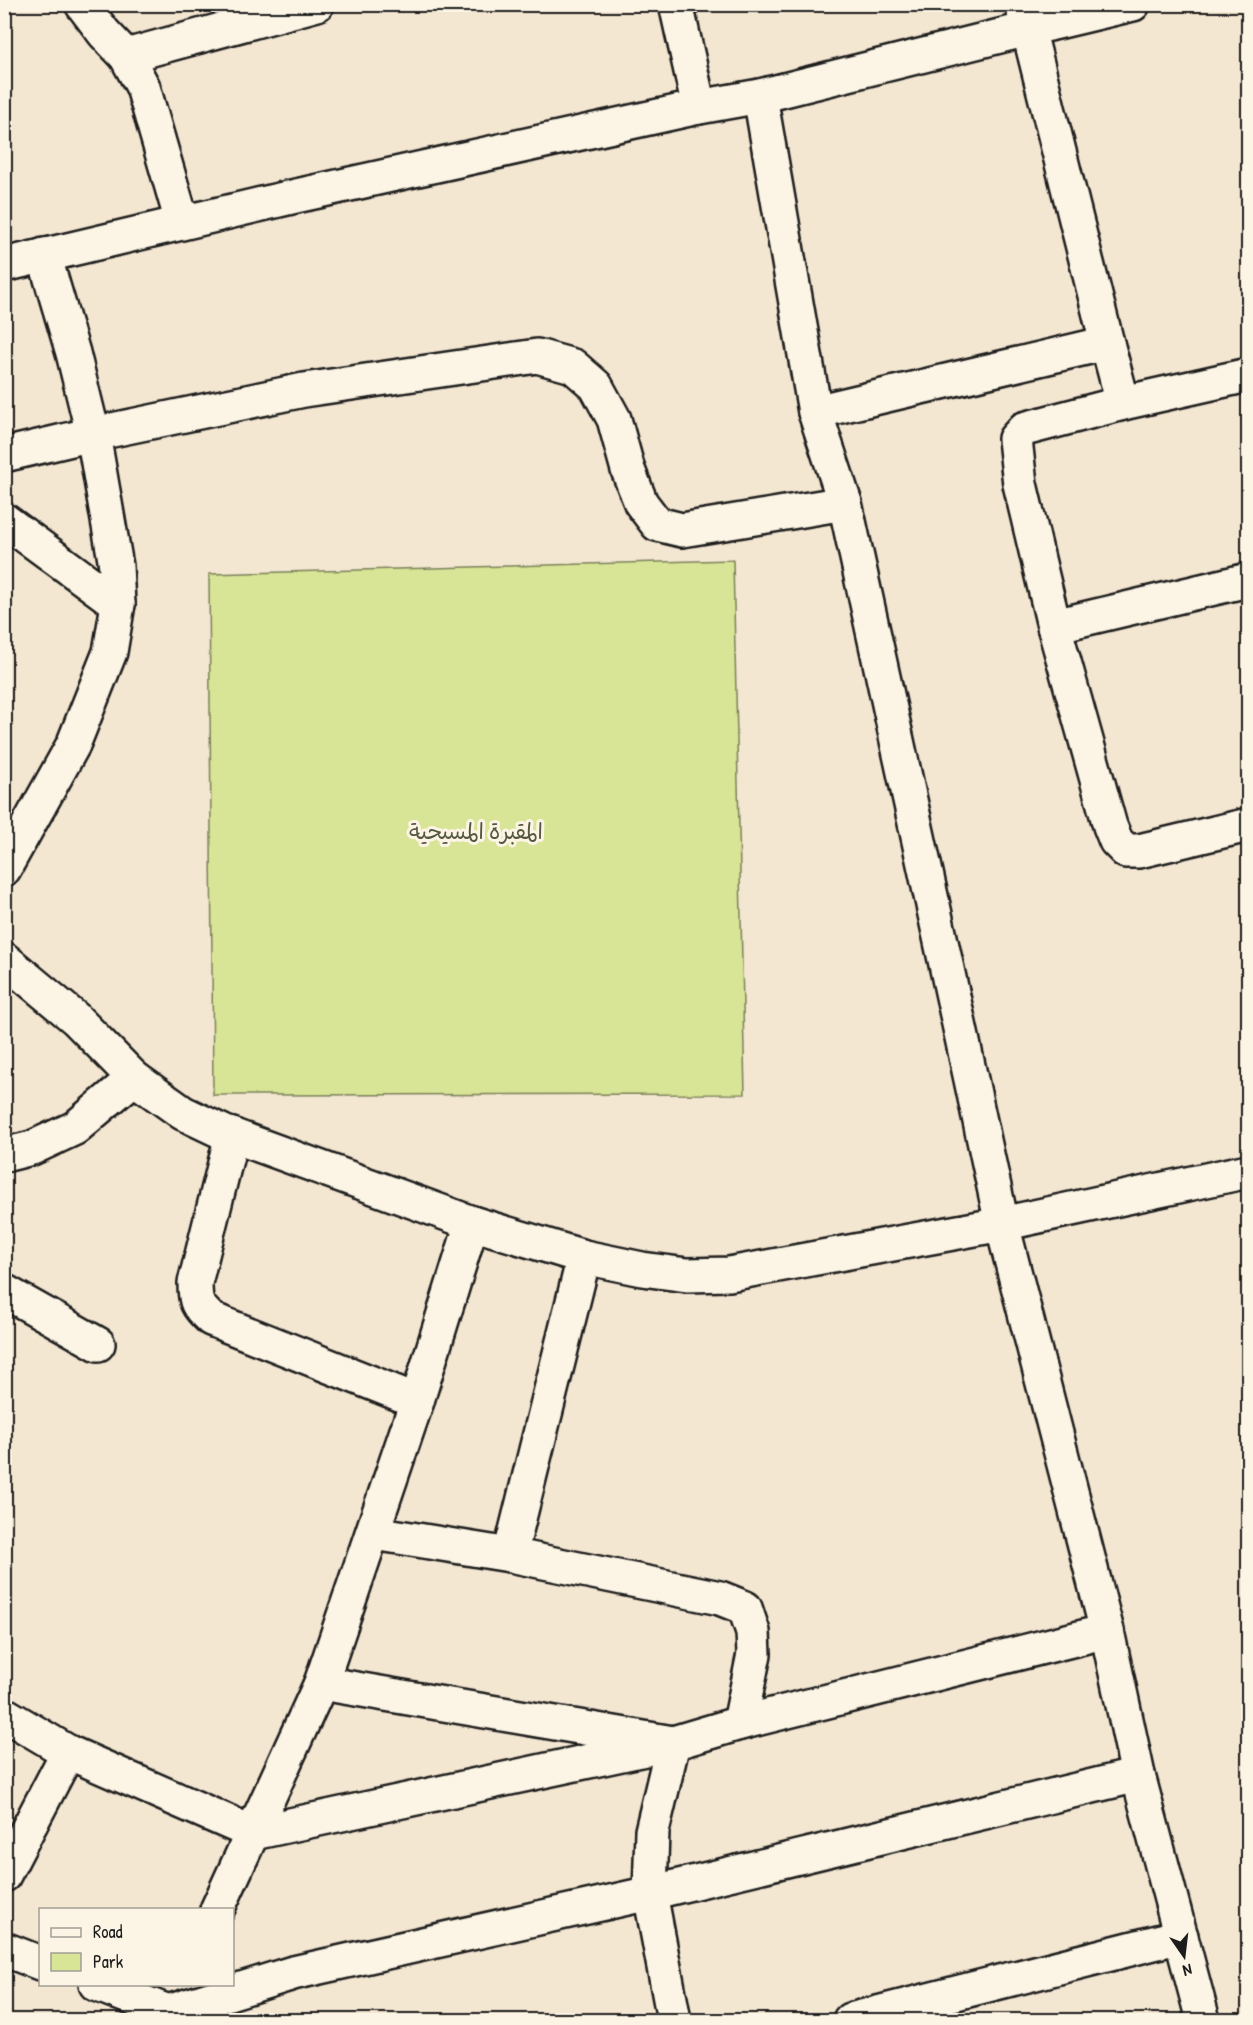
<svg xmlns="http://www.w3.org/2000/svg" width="1253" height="2025" viewBox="0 0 1253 2025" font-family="'Patrick Hand','Playpen Sans Arabic',sans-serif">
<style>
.green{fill:#d8e496;stroke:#7a8059;stroke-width:1.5}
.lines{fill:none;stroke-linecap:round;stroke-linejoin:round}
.street-casing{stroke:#1c1c1c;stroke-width:38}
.secondary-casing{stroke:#1c1c1c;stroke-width:38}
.street{stroke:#fcf5e5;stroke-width:33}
.secondary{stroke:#fcf5e5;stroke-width:33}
.labels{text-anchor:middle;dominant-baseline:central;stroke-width:6;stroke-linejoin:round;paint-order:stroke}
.park-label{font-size:22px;fill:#545841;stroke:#fcf5e5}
</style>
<rect width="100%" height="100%" fill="#f4e7d2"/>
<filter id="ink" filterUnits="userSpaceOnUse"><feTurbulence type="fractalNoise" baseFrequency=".0167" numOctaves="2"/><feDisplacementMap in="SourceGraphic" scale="12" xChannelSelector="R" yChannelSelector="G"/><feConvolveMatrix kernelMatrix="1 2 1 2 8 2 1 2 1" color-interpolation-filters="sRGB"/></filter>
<g filter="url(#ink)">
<polygon class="green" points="733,560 745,1094 213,1095 209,574"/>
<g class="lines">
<defs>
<g id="street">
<polyline points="82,4 104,33 126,56 143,87 182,222"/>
<polyline points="676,4 699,107"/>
<polyline points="1022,4 1107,343 1123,403 1248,375"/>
<polyline points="126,56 317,4"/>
<polyline points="760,96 815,412 845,503 961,1033 1002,1224 1107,1631 1138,1775 1203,2020"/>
<polyline points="1123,403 1024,429 1015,439 1020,484 1054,626 1110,826 1116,841 1126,851 1139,851 1248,825"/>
<polyline points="815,412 1107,343"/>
<polyline points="4,455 93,434 304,390 537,356 573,366 596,386 614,419 628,470 641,503 657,524 682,530 845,503"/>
<polyline points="4,520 118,604"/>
<polyline points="1054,626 1248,580"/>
<polyline points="4,869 73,745 110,652 118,604 116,566 93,434 73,353 44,255"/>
<path d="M232,1135L195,1283C195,1302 197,1306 211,1319L417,1401"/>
<polyline points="4,1155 32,1148 75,1128 134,1078"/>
<polyline points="4,1291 98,1344"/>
<polyline points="374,1533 510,1555 720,1598 745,1608 753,1632 754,1654 740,1723"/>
<polyline points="510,1555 584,1257"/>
<polyline points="321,1683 673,1743 652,1831 650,1893 674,2020"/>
<polyline points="4,1714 68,1752"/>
<polyline points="4,1875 68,1752 253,1833 673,1743 740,1723 1107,1631"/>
<polyline points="217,1910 321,1683 417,1401 472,1223"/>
<polyline points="4,1949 40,1963"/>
<polyline points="96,1984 168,2012 170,2020"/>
<polyline points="168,2012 293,1973 650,1893 1138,1775"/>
<polyline points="850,2020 1181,1936"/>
</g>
<g id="secondary">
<polyline points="4,265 296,196 699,107 760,96 1028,29 1133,4"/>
<polyline points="4,959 76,1019 134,1078 183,1113 223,1132 472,1223 584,1257 642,1269 687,1275 729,1274 1002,1224 1248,1171"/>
</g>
</defs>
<use href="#street" class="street-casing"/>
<use href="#secondary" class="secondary-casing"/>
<use href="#street" class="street"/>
<use href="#secondary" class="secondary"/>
</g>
</g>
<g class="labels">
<g class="park-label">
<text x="476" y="831">المقبرة المسيحية</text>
</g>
</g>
<rect width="1253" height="2025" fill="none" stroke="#fcf5e5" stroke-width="24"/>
<rect x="12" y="12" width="1229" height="2001" fill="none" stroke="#1c1c1c" stroke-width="2" filter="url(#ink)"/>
<rect x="39" y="1908" width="195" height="78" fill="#fcf5e5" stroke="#a29e95" stroke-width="1.5"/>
<rect x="51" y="1928" width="30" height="9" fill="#fcf5e5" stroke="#a29e95" stroke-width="1.5"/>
<text x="93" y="1938" font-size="18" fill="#1c1c1c">Road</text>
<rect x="51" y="1953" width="30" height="18" fill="#d8e496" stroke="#a29e95" stroke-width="1.5"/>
<text x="93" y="1968" font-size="18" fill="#1c1c1c">Park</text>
<g transform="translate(1184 1956) rotate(166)" stroke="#fcf5e5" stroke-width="4.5" paint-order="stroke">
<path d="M0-4.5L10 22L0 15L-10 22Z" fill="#1c1c1c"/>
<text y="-9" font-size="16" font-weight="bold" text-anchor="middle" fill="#1c1c1c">N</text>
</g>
</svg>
